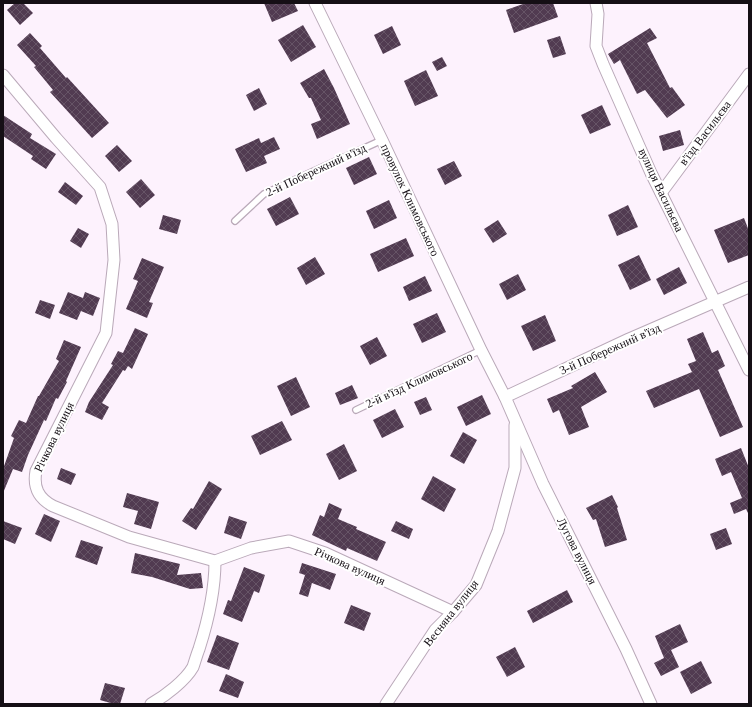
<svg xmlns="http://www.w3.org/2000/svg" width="752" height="707" viewBox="0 0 752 707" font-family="Georgia,serif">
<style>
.building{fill:url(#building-cross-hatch)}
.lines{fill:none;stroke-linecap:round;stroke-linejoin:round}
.lane-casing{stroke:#baa9b9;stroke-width:8}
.street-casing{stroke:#baa9b9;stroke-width:13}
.lane{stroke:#fff;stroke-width:5.5}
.street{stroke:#fff;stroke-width:11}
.labels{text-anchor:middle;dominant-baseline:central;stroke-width:4;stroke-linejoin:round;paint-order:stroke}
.street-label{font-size:12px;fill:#150f15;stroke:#fff}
</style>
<defs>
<pattern id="building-cross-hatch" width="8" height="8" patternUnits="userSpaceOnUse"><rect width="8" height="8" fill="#513b51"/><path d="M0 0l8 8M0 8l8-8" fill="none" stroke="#665466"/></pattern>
</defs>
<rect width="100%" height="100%" fill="#fdf2fd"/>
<g class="building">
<polygon points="15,3 23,3 33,13 20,25 7,10"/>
<polygon points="264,3 294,3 298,11 272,22"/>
<polygon points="526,3 553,3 558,17 514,33 506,10"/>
<polygon points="303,25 316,47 291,62 278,40"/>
<polygon points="392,26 401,45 383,54 374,35"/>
<polygon points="650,28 657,38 647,43 670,88 672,87 685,105 667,118 645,90 637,94 620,60 614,64 608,54"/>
<polygon points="30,33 42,46 40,48 66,78 67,77 109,123 92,138 50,92 53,90 34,67 36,66 17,45"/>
<polygon points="560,36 566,54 553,58 547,40"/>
<polygon points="442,57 447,66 437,71 432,62"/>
<polygon points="324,69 334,88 350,124 317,139 311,124 321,120 311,98 309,98 300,83"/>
<polygon points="426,70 438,96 415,106 404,81"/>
<polygon points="259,88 267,104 254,111 246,95"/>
<polygon points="602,105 611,125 590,134 581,115"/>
<polygon points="3,115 32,134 30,138 56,154 46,169 31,159 33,156 3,136"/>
<polygon points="680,130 684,145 663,151 659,136"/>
<polygon points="274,137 280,149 264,156 267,163 246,172 235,149 259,138 261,143"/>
<polygon points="117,145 132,161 119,172 105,156"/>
<polygon points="369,157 377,174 354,185 346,168"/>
<polygon points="454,161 462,176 445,185 437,169"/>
<polygon points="141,179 155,195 140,208 126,192"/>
<polygon points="65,182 83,196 76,205 58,192"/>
<polygon points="290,197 299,214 276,226 267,209"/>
<polygon points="389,200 397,218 374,229 366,211"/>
<polygon points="628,205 638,227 617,236 608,215"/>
<polygon points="163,215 181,220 177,234 159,229"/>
<polygon points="744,218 749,231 749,255 728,263 714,230"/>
<polygon points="498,220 507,234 493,243 484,229"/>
<polygon points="78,228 89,234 81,248 70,241"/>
<polygon points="406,238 414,256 378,272 370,254"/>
<polygon points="639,255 651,280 630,290 618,265"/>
<polygon points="315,257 325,274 306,285 297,268"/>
<polygon points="142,258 164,267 149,302 153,303 147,318 126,309 138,281 133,279"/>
<polygon points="679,267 687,283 664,295 656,279"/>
<polygon points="518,274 526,290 507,300 499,284"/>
<polygon points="425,276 432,291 409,301 403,287"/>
<polygon points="68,292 83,298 85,292 100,298 93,316 81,311 77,320 59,313"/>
<polygon points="40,300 55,305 50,319 35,313"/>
<polygon points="437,313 446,332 422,343 413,324"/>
<polygon points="545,315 556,341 533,351 521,326"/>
<polygon points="135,328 148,334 132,369 128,366 125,371 123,370 102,403 109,407 102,420 85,412 89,402 113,365 111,364 118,351 123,353"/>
<polygon points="703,332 712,353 718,350 725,366 718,370 743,427 720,437 699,389 654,408 646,391 692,372 688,364 696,361 687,339"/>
<polygon points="377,337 387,356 370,365 360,346"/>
<polygon points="64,340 81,347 66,381 67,382 58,399 56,398 46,421 44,420 28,455 22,472 13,469 3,493 3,469 14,438 11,436 19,420 26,423 38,396 39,396 59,361 56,359"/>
<polygon points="595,372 607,392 581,407 589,427 569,435 559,410 553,413 547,399 573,388 571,386"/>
<polygon points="296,377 310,407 291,416 277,386"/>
<polygon points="352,385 358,398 340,405 335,393"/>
<polygon points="482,395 491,414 466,426 457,407"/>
<polygon points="426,397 432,410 420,415 414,402"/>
<polygon points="395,409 404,427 382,438 373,420"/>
<polygon points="282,421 292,440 260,455 251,436"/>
<polygon points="463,432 477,440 464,464 450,456"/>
<polygon points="344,444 357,471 339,480 326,454"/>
<polygon points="741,448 749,468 749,515 746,509 734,514 730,503 742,498 731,472 722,476 715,459"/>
<polygon points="61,468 76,474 71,485 57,479"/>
<polygon points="433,476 456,489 444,512 421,499"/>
<polygon points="209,481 222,489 196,530 182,521 191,508 193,509"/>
<polygon points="127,493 159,502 151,529 134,524 138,511 123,507"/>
<polygon points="612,495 618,507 617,508 627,540 605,547 596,519 593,520 586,508"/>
<polygon points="329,503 342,509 338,519 357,527 356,529 386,542 377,561 347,548 346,551 312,535 320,515 324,517"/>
<polygon points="44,514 60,521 51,542 35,534"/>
<polygon points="229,516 247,522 241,539 224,533"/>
<polygon points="3,521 22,528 15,544 3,539"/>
<polygon points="396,521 413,529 409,539 391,531"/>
<polygon points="726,528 732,544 716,550 710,534"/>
<polygon points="81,540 103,547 97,565 75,557"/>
<polygon points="135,553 180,564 177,575 201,573 203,588 190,589 152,577 131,573"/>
<polygon points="302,563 336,574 330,590 312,583 308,597 299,594 305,575 299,573"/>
<polygon points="244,567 265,575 259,593 254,591 242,622 223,614 228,600 231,601"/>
<polygon points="567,590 573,602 533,623 527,611"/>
<polygon points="351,605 371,613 364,631 344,623"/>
<polygon points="680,624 688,642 671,650 679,667 661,676 654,663 664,658 655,636"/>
<polygon points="217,635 239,643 229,670 207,662"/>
<polygon points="515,647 525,667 507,677 496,657"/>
<polygon points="701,661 712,683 691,694 680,672"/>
<polygon points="226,674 244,682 238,698 219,691"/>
<polygon points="105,683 125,688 120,704 114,704 100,700"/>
</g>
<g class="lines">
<defs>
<g id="lane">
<polyline points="235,221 264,194 382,140"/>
<polyline points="356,410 481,350"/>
</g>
<g id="street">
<polyline points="315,3 382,140 481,350 505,397 543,484 626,649 651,704"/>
<polyline points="596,3 598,14 596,46 603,64 651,173 749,370"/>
<path d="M3,75L56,138L100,187L112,224L114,260L106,333L36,471C33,487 38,498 53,506L129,537L215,561L251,548L289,541L325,553L453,612"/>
<polyline points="661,193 749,74"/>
<polyline points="505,397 629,339 749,287"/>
<path d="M151,704C165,696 185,681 193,667C195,661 197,654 199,649C208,621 215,591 215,561"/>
<polyline points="386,704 435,630 453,612 476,585 498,531 515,468 515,425"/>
</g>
</defs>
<use href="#lane" class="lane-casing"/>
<use href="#street" class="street-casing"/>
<use href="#lane" class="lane"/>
<use href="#street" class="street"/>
</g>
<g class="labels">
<g class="street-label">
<text transform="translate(705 133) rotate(-53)">в'їзд Васильєва</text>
<text transform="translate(316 170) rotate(-25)">2-й Побережний в'їзд</text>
<text transform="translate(661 190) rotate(65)">вулиця Васильєва</text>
<text transform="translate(410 200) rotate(65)">провулок Климовського</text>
<text transform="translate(610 349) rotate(-24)">3-й Побережний в'їзд</text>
<text transform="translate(419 380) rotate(-25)">2-й в'їзд Климовського</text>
<text transform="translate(54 437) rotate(-64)">Річкова вулиця</text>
<text transform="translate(577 551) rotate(63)">Лугова вулиця</text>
<text transform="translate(350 566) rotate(24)">Річкова вулиця</text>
<text transform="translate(451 613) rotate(-52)">Весняна вулиця</text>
</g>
</g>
<rect width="752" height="707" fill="none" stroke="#150f15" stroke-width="8"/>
</svg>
